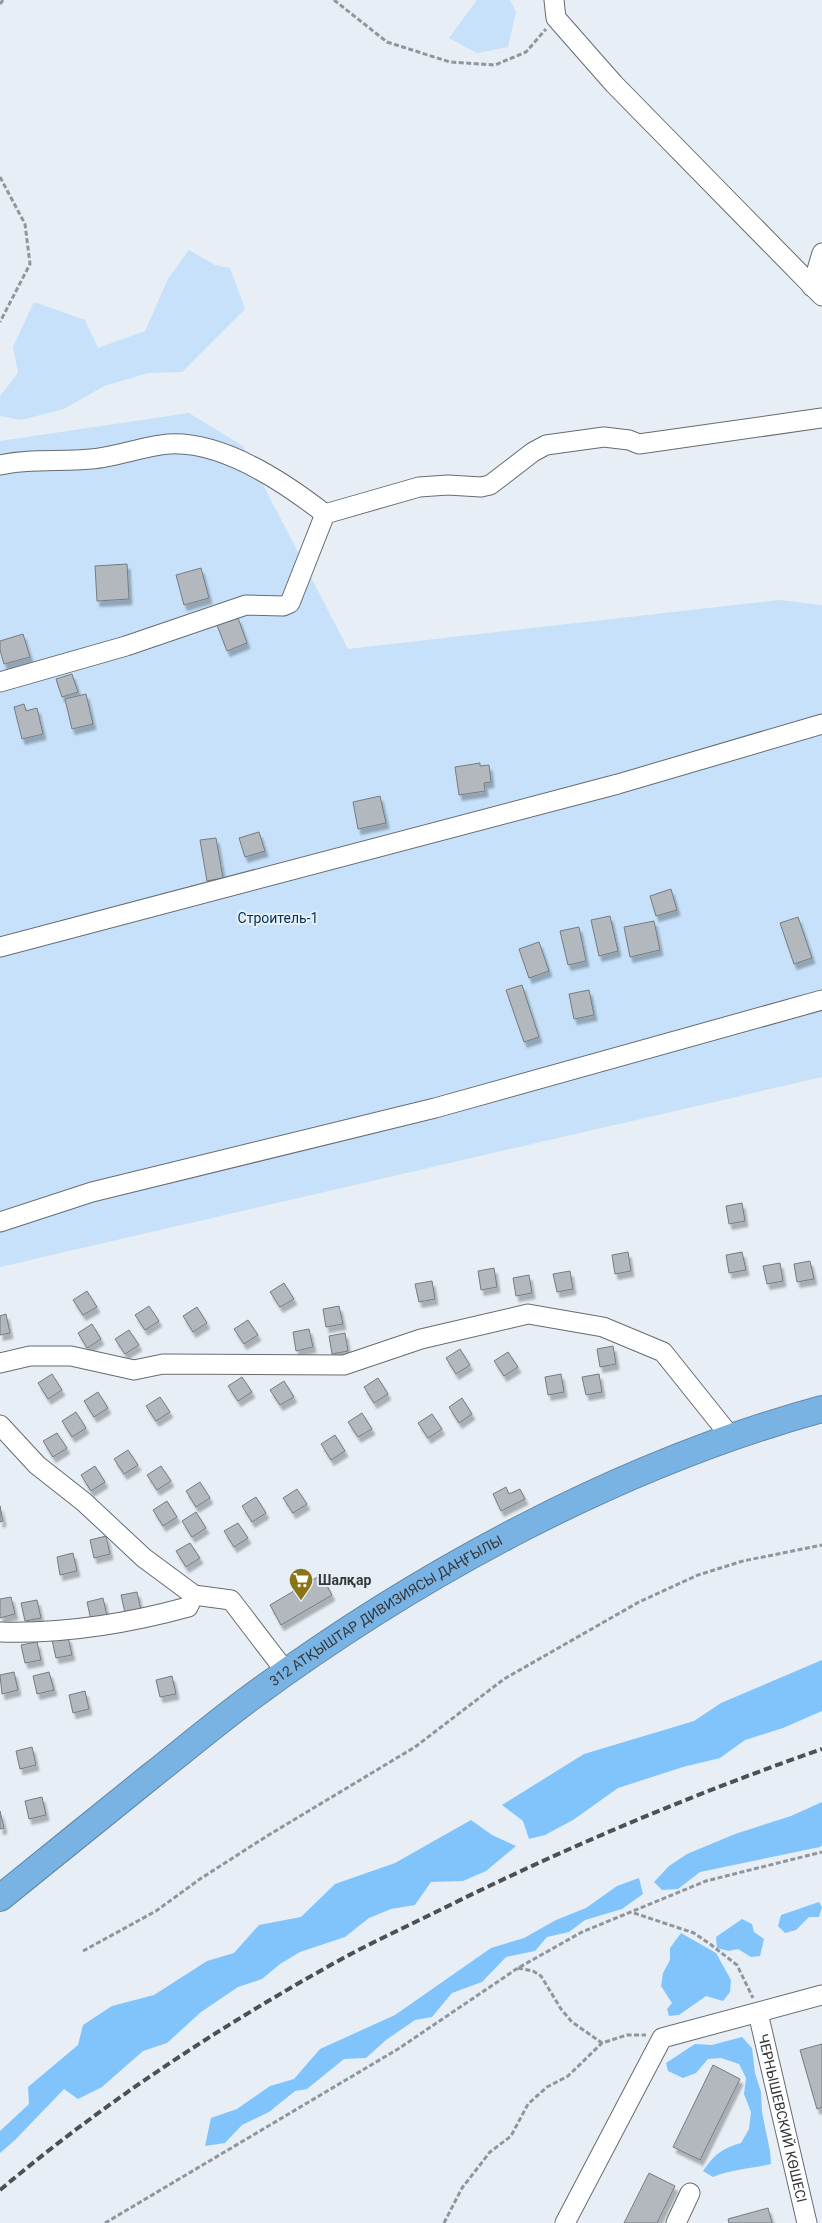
<svg xmlns="http://www.w3.org/2000/svg" width="822" height="2223" viewBox="0 0 822 2223" font-family="Roboto,sans-serif">
<style>
.green{fill:#c6e1f9}
.forest{fill:#81c4fb}
.building{fill:#b2b8be;stroke:#767c81;filter:url(#shadow)}
.lines{fill:none;stroke-linecap:round;stroke-linejoin:round}
.minor-casing{stroke:#666c71;stroke-width:21}
.highway-casing{stroke:#6188a8;stroke-width:28}
.path{stroke:#91969b;stroke-width:3;stroke-dasharray:5 2.5;stroke-linecap:butt}
.minor{stroke:#fff;stroke-width:19}
.highway{stroke:#79b3e4;stroke-width:26}
.rail{stroke:#4d5154;stroke-width:4;stroke-dasharray:8 4;stroke-linecap:butt}
.labels{text-anchor:middle;dominant-baseline:central;stroke-width:4;stroke-linejoin:round;paint-order:stroke}
.park-label{font-size:14px;fill:#003356;stroke:#e7eef5}
.poi-label{font-size:14px;font-weight:bold;fill:#35383a;stroke:#e7eef5;text-anchor:start}
.street-label{font-size:14px;fill:#35383a;stroke:#e7eef5}
</style>
<defs>
<filter id="shadow"><feDropShadow dx="3" dy="5.5" stdDeviation="1" flood-color="#0004"/></filter>
</defs>
<rect width="100%" height="100%" fill="#e7eef5"/>
<g class="green">
<polygon points="477,0 510,0 516,12 508,47 477,53 449,38"/>
<polygon points="189,250 215,265 230,268 245,309 182,372 148,373 104,386 64,409 21,420 0,416 0,396 18,373 13,347 34,302 85,320 98,348 145,331 168,279"/>
<polygon points="189,413 243,446 348,649 779,600 822,605 822,1077 0,1267 0,441"/>
</g>
<g class="forest">
<polygon points="822,1660 822,1711 783,1728 745,1740 720,1758 683,1767 618,1788 573,1820 545,1835 529,1839 523,1821 502,1805 584,1754 694,1721 721,1703"/>
<polygon points="822,1802 822,1845 820,1847 700,1872 678,1889 662,1890 654,1882 669,1866 687,1854 735,1834 791,1816"/>
<polygon points="471,1820 492,1835 516,1846 486,1871 463,1881 431,1882 415,1905 391,1909 369,1918 345,1937 300,1952 280,1964 262,1979 238,1987 201,2012 167,2043 143,2051 102,2087 78,2099 64,2089 15,2140 0,2153 0,2131 29,2104 28,2087 78,2045 83,2025 112,2006 154,1995 207,1961 234,1953 259,1925 301,1917 335,1884 395,1863"/>
<polygon points="639,1878 643,1894 622,1909 585,1920 569,1932 547,1937 535,1951 506,1957 482,1982 452,1993 432,2017 415,2020 386,2040 366,2058 344,2059 307,2089 295,2091 269,2112 242,2125 225,2143 205,2146 211,2118 237,2109 270,2086 294,2079 320,2049 395,2015 491,1948 524,1938 556,1920 586,1908 617,1886"/>
<polygon points="819,1902 822,1907 819,1917 809,1917 796,1930 785,1933 778,1926 781,1915"/>
<polygon points="742,1919 752,1924 754,1932 764,1939 760,1956 751,1957 738,1949 729,1951 717,1948 716,1937"/>
<polygon points="681,1933 716,1953 731,1980 730,1992 723,2001 706,1996 679,2015 669,2016 667,2009 672,2003 661,1986 663,1973 670,1960 670,1948"/>
<path d="M742,2037L752,2048L755,2073L761,2092L762,2112L770,2151L771,2164C751,2169 732,2169 713,2177L703,2171C715,2154 721,2149 741,2143L749,2129L751,2112L744,2094L746,2078L739,2064L721,2058L708,2059L696,2073L683,2078L668,2071L666,2063L695,2044L712,2045Z"/>
</g>
<g class="building">
<polygon points="127,564 129,599 97,601 95,566"/>
<polygon points="201,568 209,598 184,605 176,575"/>
<polygon points="238,618 247,643 227,651 217,625"/>
<polygon points="23,634 30,657 4,664 0,650 0,641"/>
<polygon points="72,674 78,692 62,697 56,679"/>
<polygon points="86,694 93,724 72,729 65,699"/>
<polygon points="24,704 26,711 37,708 43,734 22,739 14,707"/>
<polygon points="480,763 480,766 489,765 491,782 484,783 485,791 459,795 455,767"/>
<polygon points="380,796 386,823 358,829 353,802"/>
<polygon points="259,832 265,851 245,857 239,838"/>
<polygon points="216,838 223,878 207,881 200,840"/>
<polygon points="671,889 677,910 656,916 650,896"/>
<polygon points="610,916 618,951 599,956 591,920"/>
<polygon points="798,917 812,958 794,964 780,923"/>
<polygon points="654,921 660,950 630,957 624,927"/>
<polygon points="579,927 586,961 568,965 560,931"/>
<polygon points="539,942 549,971 529,978 519,949"/>
<polygon points="522,985 539,1037 524,1042 506,990"/>
<polygon points="589,990 594,1015 574,1019 569,994"/>
<polygon points="742,1203 745,1221 729,1224 726,1206"/>
<polygon points="628,1252 631,1271 615,1274 612,1255"/>
<polygon points="742,1252 746,1270 729,1273 726,1255"/>
<polygon points="810,1261 814,1279 797,1282 794,1264"/>
<polygon points="780,1263 783,1281 767,1284 763,1266"/>
<polygon points="494,1268 497,1287 481,1290 478,1271"/>
<polygon points="570,1271 573,1289 557,1292 553,1274"/>
<polygon points="529,1275 532,1293 516,1296 513,1278"/>
<polygon points="432,1281 435,1299 419,1302 415,1284"/>
<polygon points="284,1283 294,1299 280,1307 270,1292"/>
<polygon points="87,1291 97,1307 83,1315 73,1300"/>
<polygon points="149,1306 159,1321 145,1330 135,1315"/>
<polygon points="339,1306 343,1324 326,1327 323,1309"/>
<polygon points="197,1307 207,1323 193,1332 183,1316"/>
<polygon points="6,1314 10,1333 0,1335 0,1316"/>
<polygon points="248,1320 258,1335 244,1344 234,1329"/>
<polygon points="92,1324 101,1339 87,1348 78,1333"/>
<polygon points="309,1329 313,1347 296,1351 293,1332"/>
<polygon points="129,1330 139,1345 125,1354 115,1339"/>
<polygon points="345,1333 348,1351 332,1354 329,1336"/>
<polygon points="613,1346 616,1364 600,1367 597,1349"/>
<polygon points="460,1349 470,1365 456,1374 446,1358"/>
<polygon points="508,1352 518,1367 504,1376 494,1361"/>
<polygon points="52,1374 62,1390 48,1399 38,1383"/>
<polygon points="561,1374 564,1392 548,1395 545,1377"/>
<polygon points="599,1374 602,1392 586,1395 582,1377"/>
<polygon points="242,1377 252,1392 238,1401 228,1386"/>
<polygon points="378,1378 388,1394 374,1403 364,1387"/>
<polygon points="284,1381 294,1397 280,1405 270,1390"/>
<polygon points="98,1392 108,1408 94,1417 84,1401"/>
<polygon points="160,1397 170,1412 156,1421 146,1406"/>
<polygon points="462,1398 472,1414 459,1423 449,1407"/>
<polygon points="76,1412 86,1428 72,1437 62,1421"/>
<polygon points="362,1413 372,1429 358,1437 348,1422"/>
<polygon points="432,1414 442,1429 428,1438 418,1423"/>
<polygon points="57,1433 67,1448 53,1457 43,1441"/>
<polygon points="335,1435 345,1451 331,1460 321,1444"/>
<polygon points="128,1450 138,1465 124,1474 114,1459"/>
<polygon points="95,1466 105,1482 91,1491 81,1475"/>
<polygon points="161,1466 171,1481 157,1490 147,1475"/>
<polygon points="200,1482 210,1498 196,1507 186,1491"/>
<polygon points="506,1487 509,1494 520,1489 525,1499 501,1511 493,1494"/>
<polygon points="297,1489 307,1504 293,1513 283,1498"/>
<polygon points="256,1497 266,1513 252,1522 242,1506"/>
<polygon points="167,1501 177,1517 163,1526 153,1510"/>
<polygon points="0,1506 3,1521 0,1522"/>
<polygon points="196,1512 206,1528 192,1537 182,1521"/>
<polygon points="238,1523 248,1538 234,1547 224,1531"/>
<polygon points="106,1536 110,1554 94,1558 90,1540"/>
<polygon points="190,1543 200,1558 186,1567 176,1551"/>
<polygon points="73,1553 77,1571 60,1575 57,1557"/>
<polygon points="321,1575 332,1595 281,1625 270,1605"/>
<polygon points="137,1592 141,1610 125,1613 121,1595"/>
<polygon points="11,1597 15,1614 0,1618 0,1599"/>
<polygon points="103,1598 107,1616 91,1620 87,1602"/>
<polygon points="37,1600 41,1618 25,1621 21,1603"/>
<polygon points="68,1637 72,1655 56,1658 52,1640"/>
<polygon points="37,1642 41,1660 25,1663 21,1645"/>
<polygon points="14,1672 18,1690 2,1694 0,1675"/>
<polygon points="49,1672 54,1690 37,1694 33,1676"/>
<polygon points="172,1676 176,1694 160,1697 156,1680"/>
<polygon points="85,1691 89,1709 73,1713 69,1695"/>
<polygon points="32,1747 36,1765 20,1769 16,1751"/>
<polygon points="42,1797 46,1815 29,1819 25,1801"/>
<polygon points="0,1811 4,1828 0,1829"/>
<polygon points="822,2044 822,2107 817,2109 800,2050"/>
<polygon points="713,2065 740,2079 700,2160 673,2147"/>
<polygon points="649,2173 675,2186 657,2223 624,2223"/>
<polygon points="768,2208 772,2223 729,2223 728,2219"/>
</g>
<g class="lines">
<defs>
<g id="minor">
<polyline points="554,0 556,18 614,84 822,296"/>
<polyline points="812,287 822,253"/>
<path d="M0,465C30,458 60,462 91,459C117,457 143,446 169,444C223,441 284,482 325,514"/>
<polyline points="0,682 126,646 246,605 283,606 290,603 325,514 419,487 448,485 481,487 490,485 533,452 546,445 604,437 629,440 639,444 822,418"/>
<polyline points="0,947 618,784 822,724"/>
<polyline points="0,1222 92,1192 435,1108 822,1000"/>
<polyline points="0,1363 30,1356 71,1356 134,1370 163,1364 344,1365 421,1339 528,1314 603,1327 663,1352 731,1437"/>
<polyline points="0,1425 37,1465 84,1502 144,1558 194,1595 231,1600 286,1672"/>
<path d="M0,1632C65,1634 126,1624 188,1607L194,1595"/>
<path id="s1" d="M758,2013L807,2223"/>
<polyline points="565,2223 662,2038 822,1995"/>
<polyline points="676,2223 690,2193"/>
</g>
<g id="highway">
<path id="s2" d="M0,1898C50,1857 101,1817 151,1776C184,1750 216,1723 250,1698C418,1574 620,1464 822,1409"/>
</g>
</defs>
<use href="#minor" class="minor-casing"/>
<use href="#highway" class="highway-casing"/>
<g class="path">
<polyline points="334,0 387,42 450,62 495,65 526,52 546,29"/>
<polyline points="0,4 3,0"/>
<polyline points="0,177 25,224 30,264 0,322"/>
<polyline points="634,1913 694,1933 710,1944 737,1965 753,1998"/>
<polyline points="83,1951 156,1911 200,1879 267,1836 415,1747 504,1679 639,1602 698,1575 743,1561 822,1545"/>
<polyline points="518,1968 533,1971 541,1976 561,2009 572,2022 602,2043"/>
<polyline points="105,2223 398,2049 518,1968 582,1932 706,1881 822,1852"/>
<polyline points="444,2223 462,2188 490,2152 511,2136 528,2104 547,2087 568,2076 602,2043 627,2035 646,2035"/>
</g>
<use href="#minor" class="minor"/>
<use href="#highway" class="highway"/>
<path class="rail" d="M0,2190C107,2100 225,2023 347,1956C379,1939 412,1924 444,1908C567,1847 693,1794 822,1749"/>
</g>
<defs>
<symbol id="supermarket-pin" viewBox="-11 -11 22 30"><path d="M0 17L-7.5 6A9.5 9.5 0 1 1 7.5 6Z" fill="#897416" stroke="#e7eef5"/><path d="M-6-5.5h2.5l.6 2H6L4.5 2H-2.5L-4.4-4H-6ZM-1.5 3.2a1.3 1.3 0 1 0 .1 0ZM3 3.2a1.3 1.3 0 1 0 .1 0Z" fill="#fff"/></symbol>
</defs>
<g fill-rule="evenodd">
<use href="#supermarket-pin" x="287" y="1566" width="28" height="38"/>
</g>
<g class="labels">
<g class="park-label">
<text x="278" y="918">Строитель-1</text>
</g>
<g class="poi-label">
<text x="318" y="1580">Шалқар</text>
</g>
<g class="street-label">
<text stroke="none"><textPath href="#s2" startOffset="482">312 АТҚЫШТАР ДИВИЗИЯСЫ ДАҢҒЫЛЫ</textPath></text>
<text stroke="none"><textPath href="#s1" startOffset="108">ЧЕРНЫШЕВСКИЙ КӨШЕСІ</textPath></text>
</g>
</g>
</svg>
